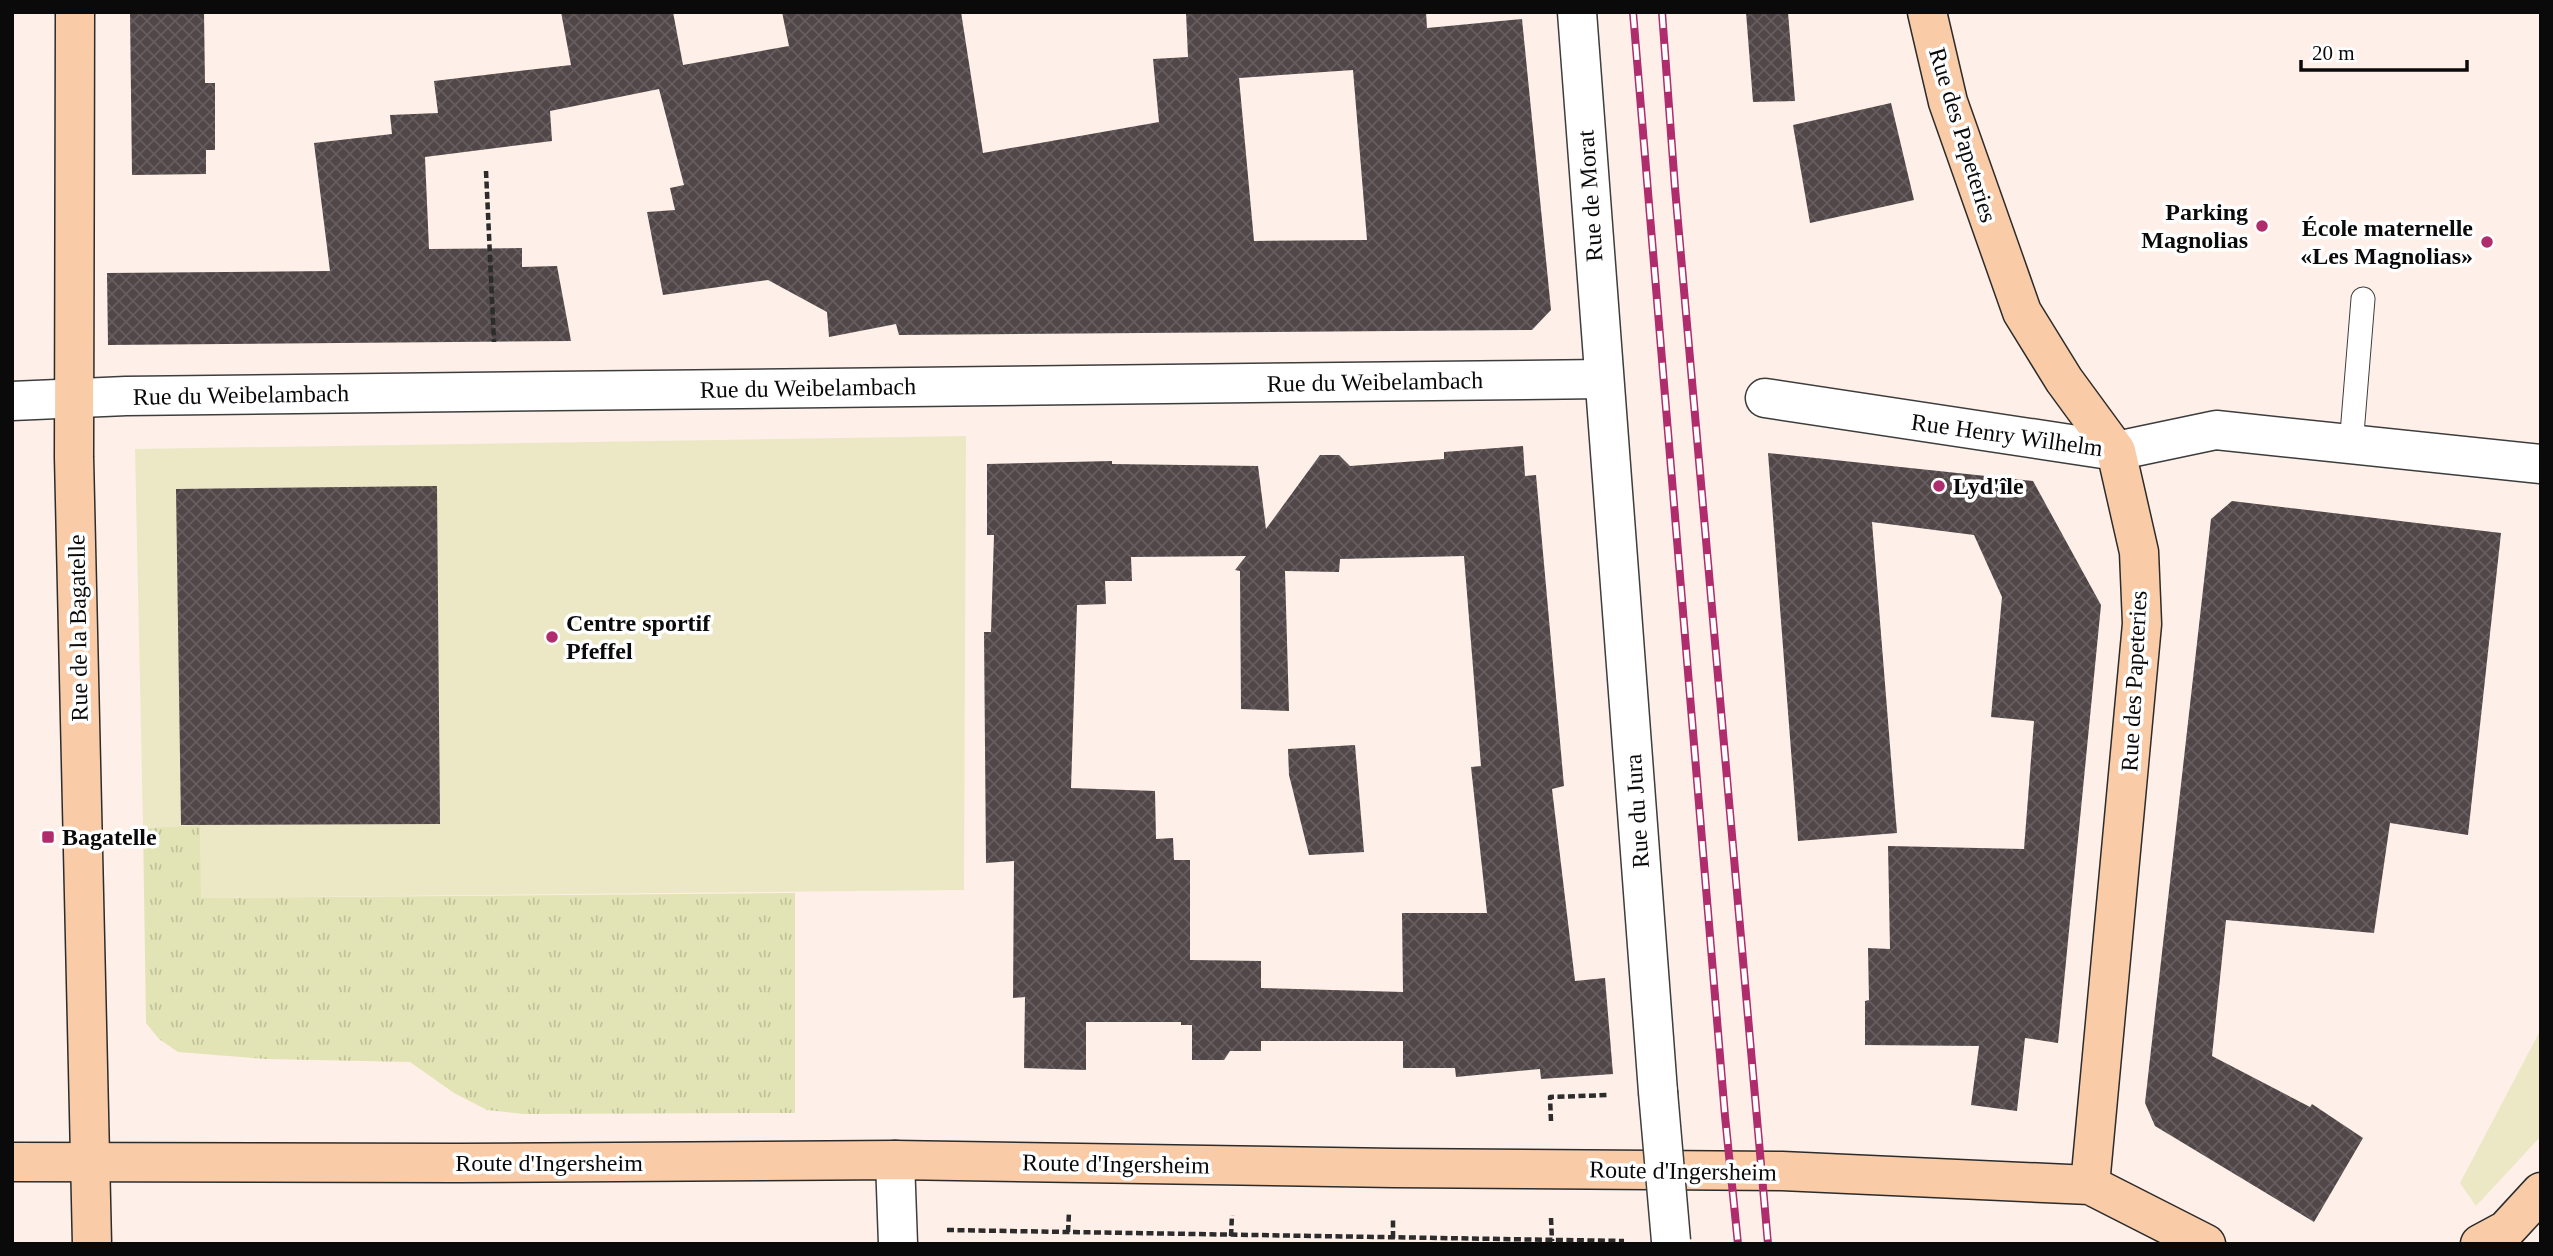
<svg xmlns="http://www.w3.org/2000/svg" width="2553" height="1256" viewBox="0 0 2553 1256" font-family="'Times New Roman',serif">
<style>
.park{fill:url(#park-tufts)}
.pitch{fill:#ece8c6}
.building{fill:url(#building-cross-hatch);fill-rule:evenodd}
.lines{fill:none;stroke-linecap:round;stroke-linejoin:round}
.lane-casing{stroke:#3d3d3d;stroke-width:25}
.street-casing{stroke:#3d3d3d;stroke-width:41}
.secondary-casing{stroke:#2c2c2c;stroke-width:41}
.path{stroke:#2c2c2c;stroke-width:4.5;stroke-dasharray:7 3.5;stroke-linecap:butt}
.lane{stroke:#fff;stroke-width:23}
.street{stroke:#fff;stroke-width:38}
.secondary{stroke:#f9cba7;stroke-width:38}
.rail-casing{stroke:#af2c6d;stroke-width:8}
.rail{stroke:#fff;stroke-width:5;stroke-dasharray:16;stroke-linecap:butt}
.street-bridge-casing{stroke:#3d3d3d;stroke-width:41;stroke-linecap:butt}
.street-bridge{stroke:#fff;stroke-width:38}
.poi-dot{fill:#af2c6d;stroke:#fff;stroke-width:2.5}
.labels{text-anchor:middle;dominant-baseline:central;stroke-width:7;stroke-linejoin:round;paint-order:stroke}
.street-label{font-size:24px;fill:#0a0a0a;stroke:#fff}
.poi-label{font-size:24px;font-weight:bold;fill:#0a0a0a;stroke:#fff;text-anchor:start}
</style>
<defs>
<pattern id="park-tufts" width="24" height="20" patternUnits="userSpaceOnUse" patternTransform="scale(1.75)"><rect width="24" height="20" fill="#e3e4b5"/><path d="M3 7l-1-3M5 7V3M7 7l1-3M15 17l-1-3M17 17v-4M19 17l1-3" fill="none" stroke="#c1c29a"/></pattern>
<pattern id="building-cross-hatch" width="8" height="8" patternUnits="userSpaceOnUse" patternTransform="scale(1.75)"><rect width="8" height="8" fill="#514748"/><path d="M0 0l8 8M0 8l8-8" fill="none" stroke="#655d5e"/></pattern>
</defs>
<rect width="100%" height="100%" fill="#fef0e8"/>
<polygon class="park" points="200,825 202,898 795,893 795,1113 523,1114 487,1110 454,1093 410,1062 266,1059 178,1052 159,1039 146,1023 143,828"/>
<g class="pitch">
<polygon points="966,436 964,890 201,898 200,825 143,828 135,449"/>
<polygon points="2541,1029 2541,1136 2476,1206 2460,1183"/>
</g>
<g class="building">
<polygon points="130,12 204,12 205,83 215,83 215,150 206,150 206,174 132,175"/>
<path d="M561,12H673L683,65L789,46L782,12H961L983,153L1159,122L1153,59L1188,57L1186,12H1426L1427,28L1522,19L1551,310L1532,330L899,335L896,324L829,337L827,312L768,280L663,295L647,212L675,210L670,188L684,185L659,89L550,111L552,141L425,157L429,249L522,248V267L557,266L571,341L108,345L107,273L330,271L314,143L392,134L390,115L438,113L434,81L571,65ZM1353,70L1367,240L1254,241L1239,78Z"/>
<polygon points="1746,12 1788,12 1795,101 1753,102"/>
<polygon points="1891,103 1914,200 1810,223 1793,125"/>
<path d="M1523,446L1525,476L1536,475L1564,786L1552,789L1575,981L1605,978L1613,1074L1541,1079L1540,1069L1456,1077L1455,1068H1403V1041H1261V1051H1230L1224,1060H1192V1025H1181V1022H1086V1070L1024,1068L1025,997L1013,998L1014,861L986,863L984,632H991L994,535H987V464L1112,461V464L1258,466L1266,529L1320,455H1339L1350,466L1444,459V452ZM1246,556L1235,570L1240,571L1241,709L1289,711L1285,571L1339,572L1340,559L1464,556L1481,766L1471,767L1487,913H1402L1403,992L1261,988V961L1190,960V860H1174L1173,838L1156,839L1155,791L1071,788L1077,605L1106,604L1105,581H1132L1131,557Z"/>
<polygon points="1768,453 2033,481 2101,605 2058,1043 2025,1038 2017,1111 1971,1105 1979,1046 1865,1045 1865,1001 1869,1000 1868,948 1890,949 1888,846 2024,849 2034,721 1991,717 2002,597 1974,535 1872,522 1897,833 1798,841"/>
<polygon points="437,486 440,824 181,825 176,489"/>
<polygon points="2232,501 2501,533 2468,835 2390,823 2374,933 2226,920 2212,1056 2310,1107 2312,1104 2363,1138 2314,1222 2155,1126 2145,1103 2211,519"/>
<polygon points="1355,745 1364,852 1309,855 1289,775 1288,749"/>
</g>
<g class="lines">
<defs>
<polyline id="lane" points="2351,446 2363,299"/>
<g id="street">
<polyline points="1577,12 1658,1092"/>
<polyline points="1765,398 2116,451 2216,430 2541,464"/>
<polyline points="12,401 126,396 1603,379"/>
<polyline points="895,1160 898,1244"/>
</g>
<g id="secondary">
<polyline points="75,12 74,457 92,1244"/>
<polyline points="1927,12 1948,102 2022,312 2064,380 2116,451 2139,552 2142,624 2090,1185"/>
<polyline points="12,1162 458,1163 895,1160 1394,1168 1782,1171 2090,1185 2206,1244"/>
<polyline points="2480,1244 2506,1230 2541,1192"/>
</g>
</defs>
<use href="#lane" class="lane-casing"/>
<use href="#street" class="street-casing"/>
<use href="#secondary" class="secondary-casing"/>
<g class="path">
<polyline points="486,171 494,342"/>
<polyline points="1551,1121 1550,1097 1608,1095"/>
<polyline points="1551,1218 1552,1241"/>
<polyline points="947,1230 1624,1241"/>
<polyline points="1068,1232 1069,1212"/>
<polyline points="1231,1236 1232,1215"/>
<polyline points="1393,1238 1393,1218"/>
</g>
<use href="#lane" class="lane"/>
<use href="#street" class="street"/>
<use href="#secondary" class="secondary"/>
<defs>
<g id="rail">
<polyline points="1633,12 1725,1116 1738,1244"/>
<polyline points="1662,12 1675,188 1768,1244"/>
</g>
</defs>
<use href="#rail" class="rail-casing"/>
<use href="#rail" class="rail"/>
<defs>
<polyline id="street-bridge" points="1658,1092 1671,1241"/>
</defs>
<use href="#street-bridge" class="street-bridge-casing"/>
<use href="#street-bridge" class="street-bridge"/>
</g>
<g class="poi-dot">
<circle cx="2262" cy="226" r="7"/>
<circle cx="2487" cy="242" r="7"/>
<circle cx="1939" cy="486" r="7"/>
<circle cx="552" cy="637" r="7"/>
<rect x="41" y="830" width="14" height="14" rx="3.5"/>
</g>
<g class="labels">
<g class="street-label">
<text transform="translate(1963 135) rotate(73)">Rue des Papeteries</text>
<text transform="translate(1590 196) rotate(-94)">Rue de Morat</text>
<text transform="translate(1375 382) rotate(-1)">Rue du Weibelambach</text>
<text transform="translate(808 388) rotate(-1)">Rue du Weibelambach</text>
<text transform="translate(241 395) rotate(-1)">Rue du Weibelambach</text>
<text transform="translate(2007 435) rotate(8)">Rue Henry Wilhelm</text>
<text transform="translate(78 628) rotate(-91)">Rue de la Bagatelle</text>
<text transform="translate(2134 681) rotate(-87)">Rue des Papeteries</text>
<text transform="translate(1637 811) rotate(-94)">Rue du Jura</text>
<text x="549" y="1163">Route d'Ingersheim</text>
<text transform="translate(1116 1164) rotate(1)">Route d'Ingersheim</text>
<text transform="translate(1683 1171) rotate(1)">Route d'Ingersheim</text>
</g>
<g class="poi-label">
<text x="2248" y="212" text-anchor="end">Parking<tspan x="2248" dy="28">Magnolias</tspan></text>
<text x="2473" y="228" text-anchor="end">École maternelle<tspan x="2473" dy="28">«Les Magnolias»</tspan></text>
<text x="1953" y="486">Lyd'île</text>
<text x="566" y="623">Centre sportif<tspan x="566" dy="28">Pfeffel</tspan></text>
<text x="62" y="837">Bagatelle</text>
</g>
</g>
<rect width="2553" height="1256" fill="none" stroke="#0a0a0a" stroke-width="28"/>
<path d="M2301 60v10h166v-10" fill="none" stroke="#0a0a0a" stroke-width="3.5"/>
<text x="2312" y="60" font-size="21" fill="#0a0a0a" stroke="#ffffff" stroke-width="5" paint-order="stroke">20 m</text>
</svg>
